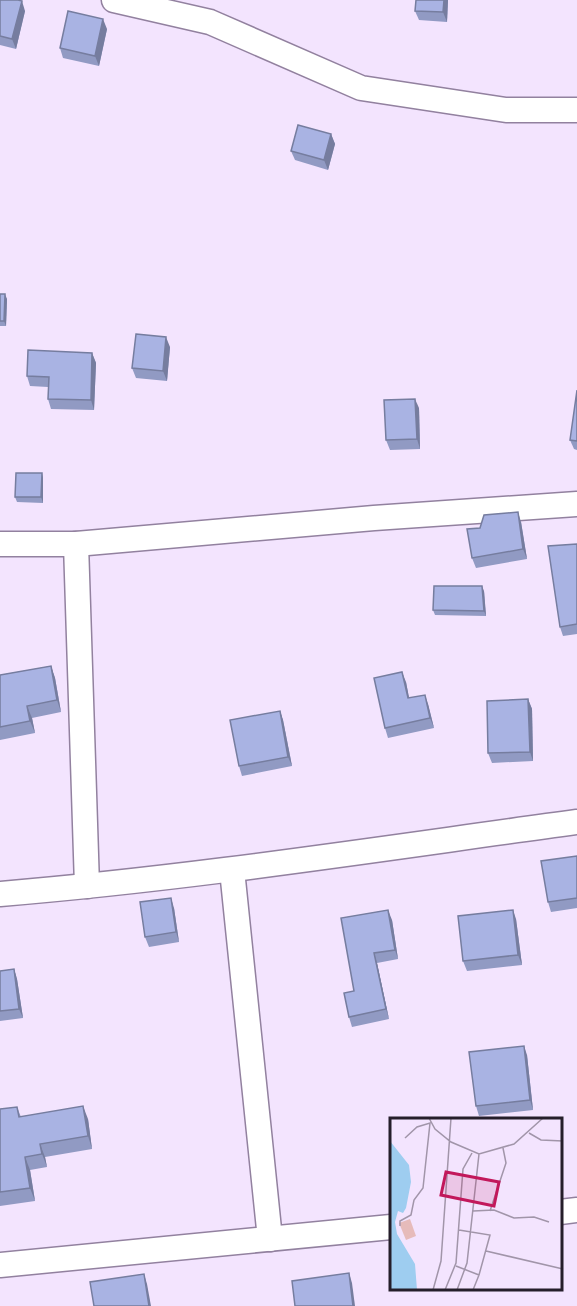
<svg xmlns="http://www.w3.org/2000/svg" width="577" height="1306" viewBox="0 0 577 1306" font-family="'Nunito Sans',sans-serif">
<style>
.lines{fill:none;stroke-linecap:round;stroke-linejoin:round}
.street-casing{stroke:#92819f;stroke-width:27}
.street{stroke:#fff;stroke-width:24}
.wall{fill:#919ac3}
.shaded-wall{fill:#767d9f}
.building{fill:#a9b3e3;stroke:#767d9f;stroke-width:1.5}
.inset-road{fill:none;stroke:#a195a9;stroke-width:1.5}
.view{fill:#c2185b;fill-opacity:0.15;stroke:#c2185b;stroke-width:3}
.inset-edge{fill:none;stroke:#251e2a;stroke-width:3}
</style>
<rect width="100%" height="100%" fill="#f3e4fe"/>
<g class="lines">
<defs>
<g id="street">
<polyline points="114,0 210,22 361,88 506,110 577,110"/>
<polyline points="0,544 76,544 374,518 577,504"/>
<polyline points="76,544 87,886"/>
<polyline points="232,870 270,1239"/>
<path d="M0,894C193,878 385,848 577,822"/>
<polyline points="560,1212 577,1210"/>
<polyline points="0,1265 391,1227"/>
</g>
</defs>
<use href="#street" class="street-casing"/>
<use href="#street" class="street"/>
</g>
<g class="wall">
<polygon points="0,0 25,11 16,49 0,45"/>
<polygon points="416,0 448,0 447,22 419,20 415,11"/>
<polygon points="107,29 99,66 63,58 60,48"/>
<polygon points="331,134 335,144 328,170 295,160 291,151"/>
<polygon points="0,294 7,299 6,326 0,326"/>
<polygon points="170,347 167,381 136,378 132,368"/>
<polygon points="92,353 96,363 94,410 51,409 48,399 48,387 30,386 27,376"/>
<polygon points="577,390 577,450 574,449 570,440"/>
<polygon points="419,408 420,449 390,450 386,440"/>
<polygon points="42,473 43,478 43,503 17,502 15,497"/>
<polygon points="521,522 527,559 476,568 472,558"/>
<polygon points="577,544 577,634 563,636 560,627"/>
<polygon points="484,591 486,616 435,615 433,610"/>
<polygon points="51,666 55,678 61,712 32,718 35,733 0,740 0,675"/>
<polygon points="406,682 409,698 428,704 434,728 388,738 385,728"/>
<polygon points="528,699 532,709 533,761 492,763 488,753"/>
<polygon points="280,711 283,720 292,766 242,776 239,766"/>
<polygon points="577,856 577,908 551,912 548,902"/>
<polygon points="174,908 179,942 149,947 145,937"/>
<polygon points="516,919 522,965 467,971 463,961"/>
<polygon points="392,920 398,959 377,963 389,1019 352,1027 349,1017 354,991"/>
<polygon points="14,969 17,979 23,1018 0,1021 0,971"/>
<polygon points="527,1055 533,1110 479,1116 476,1106"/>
<polygon points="17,1107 21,1117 88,1119 92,1149 45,1157 47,1167 30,1170 35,1201 0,1206 0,1109"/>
</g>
<g class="shaded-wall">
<polygon points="444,0 448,0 447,22 443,12"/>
<polygon points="22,1 25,11 16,49 12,39"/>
<polygon points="103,19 107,29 99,66 95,56"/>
<polygon points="331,134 335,144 328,170 324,160"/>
<polygon points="5,294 7,299 6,326 4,321"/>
<polygon points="166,337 170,347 167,381 163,371"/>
<polygon points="92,353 96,363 94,410 91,400"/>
<polygon points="415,399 419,408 420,449 417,439"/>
<polygon points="42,473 43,478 43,503 41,497"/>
<polygon points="518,512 521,522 527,559 523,549"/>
<polygon points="482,586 484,591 486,616 484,611"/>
<polygon points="51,666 55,678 61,712 57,700"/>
<polygon points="402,672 406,682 411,708 408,698"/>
<polygon points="425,695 428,704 434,728 430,718"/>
<polygon points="528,699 532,709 533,761 530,752"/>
<polygon points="27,706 32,718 35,733 30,721"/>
<polygon points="280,711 283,720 292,766 288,757"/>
<polygon points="171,898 174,908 179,942 176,932"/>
<polygon points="388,910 392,920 398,959 395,950"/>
<polygon points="513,910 516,919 522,965 518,955"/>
<polygon points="374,953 377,963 389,1019 386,1009"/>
<polygon points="14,969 17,979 23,1018 19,1009"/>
<polygon points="524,1046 527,1055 533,1110 530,1100"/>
<polygon points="83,1106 88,1119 92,1149 88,1136"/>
<polygon points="40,1144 45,1157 47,1167 42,1154"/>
<polygon points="25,1157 30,1170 35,1201 30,1188"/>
<polygon points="349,1273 352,1283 355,1306 353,1306"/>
<polygon points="144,1274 147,1284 151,1306 149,1306"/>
</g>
<g class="building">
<polygon points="0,0 18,0 22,1 12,39 0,36"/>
<polygon points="416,0 444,0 443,12 415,11"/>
<polygon points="68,11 103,19 95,56 60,48"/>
<polygon points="298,125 331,134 324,160 291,151"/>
<polygon points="0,294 5,294 4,321 0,321"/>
<polygon points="136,334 166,337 163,371 132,368"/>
<polygon points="28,350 92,353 91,400 48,399 49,377 27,376"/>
<polygon points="577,390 577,441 570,440"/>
<polygon points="415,399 417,439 386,440 384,400"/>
<polygon points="16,473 42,473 41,497 15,497"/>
<polygon points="518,512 523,549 472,558 467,529 480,528 484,515"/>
<polygon points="577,544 577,624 560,627 548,546"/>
<polygon points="434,586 482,586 484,611 433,610"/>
<polygon points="51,666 57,700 27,706 30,721 0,727 0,675"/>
<polygon points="402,672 408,698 425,695 430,718 385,728 374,678"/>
<polygon points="528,699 530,752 488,753 487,701"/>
<polygon points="280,711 288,757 239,766 230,720"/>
<polygon points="577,856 577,898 548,902 541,861"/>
<polygon points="171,898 176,932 145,937 140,902"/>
<polygon points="388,910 395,950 374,953 386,1009 349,1017 344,993 354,991 341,918"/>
<polygon points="513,910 518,955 463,961 458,916"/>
<polygon points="14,969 19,1009 0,1011 0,971"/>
<polygon points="524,1046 530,1100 476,1106 469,1052"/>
<polygon points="83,1106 88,1136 40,1144 42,1154 25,1157 30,1188 0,1192 0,1109 17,1107 19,1117"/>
<polygon points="349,1273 353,1306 295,1306 292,1281"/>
<polygon points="144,1274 149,1306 94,1306 90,1282"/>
</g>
<g transform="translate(390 1118)">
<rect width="172" height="172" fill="#f3e4fe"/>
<path d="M20,101L26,118L16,122L9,105Z" fill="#e6bbba"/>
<path d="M0,23L19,47L21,64L16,90L13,95L8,93L5,104L7,116L25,146L27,172H0Z" fill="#9ecdf0"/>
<path class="inset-road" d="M39,0L45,11L61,24L89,36L124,26L153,0M139,15L151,22L173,23M83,93L104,92L124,100L144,99L159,104M100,93L116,45L113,30M10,108V103L21,97L24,82L33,70L40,5L27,9L15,20M69,112L100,117L89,157M96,133L173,151M66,148L89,157L83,172M43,172L51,143L61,0M55,172L66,145L73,51L82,35M67,172L77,145L89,36"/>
<path class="view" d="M56,54L109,64L104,88L51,77Z"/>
<rect width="172" height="172" class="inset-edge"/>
</g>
</svg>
